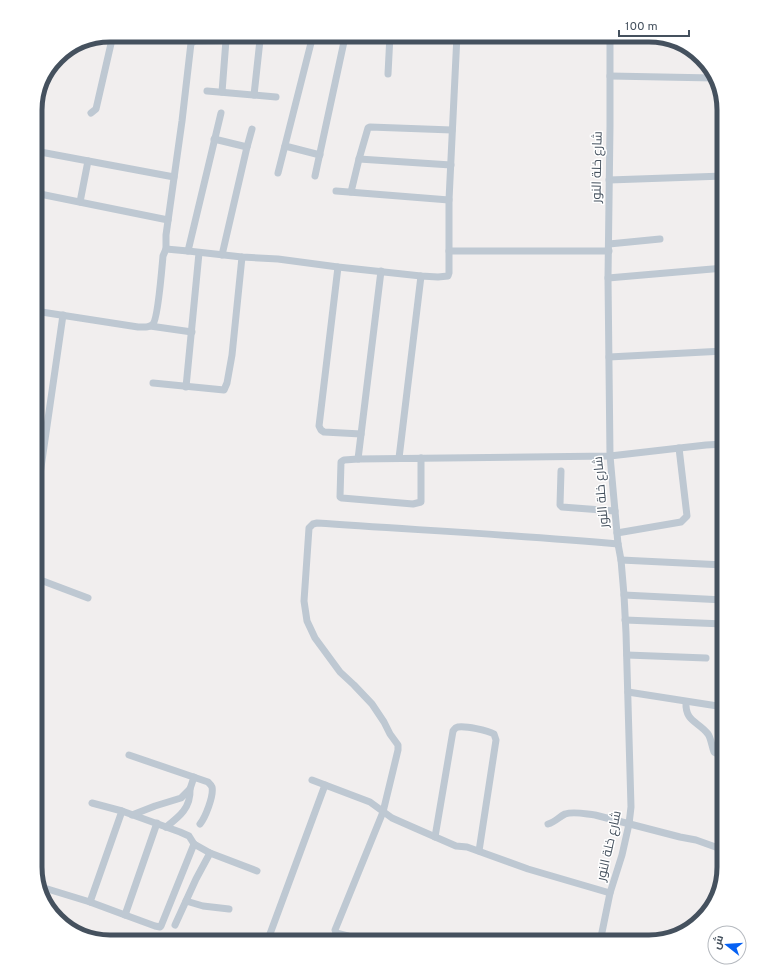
<svg xmlns="http://www.w3.org/2000/svg" width="759" height="977" viewBox="0 0 759 977" font-family="Overpass,Cairo,sans-serif">
<style>
.lines{fill:none;stroke-linecap:round;stroke-linejoin:round}
.minor{stroke:#bec8d2;stroke-width:7}
.labels{text-anchor:middle;dominant-baseline:central;stroke-width:3;stroke-linejoin:round;paint-order:stroke}
.street-label{font-size:13px;fill:#45515e;stroke:#fff}
.rim{fill:none;stroke:#45515e;stroke-width:5}
</style>
<rect width="100%" height="100%" fill="#f1eeee"/>
<g class="lines">
<g class="minor">
<polyline points="388,74 390,35"/>
<polyline points="610,76 714,78"/>
<polyline points="207,91 276,97"/>
<polyline points="222,92 226,40"/>
<polyline points="254,95 260,40"/>
<polyline points="91,113 96,109 113,35"/>
<polyline points="214,139 247,147"/>
<polyline points="285,146 320,155"/>
<polyline points="35,151 174,177"/>
<polyline points="359,159 451,165"/>
<polyline points="278,173 312,39"/>
<polyline points="315,176 345,37"/>
<polyline points="609,180 724,176"/>
<polyline points="336,191 449,200"/>
<polyline points="351,192 359,159 368,128 370,127 452,130"/>
<polyline points="35,193 168,220"/>
<polyline points="80,202 88,161"/>
<polyline points="609,244 660,239"/>
<polyline points="166,249 166,235 182,121 191,43 195,41 322,39 365,35"/>
<polyline points="188,251 221,113"/>
<polyline points="449,251 609,251"/>
<polyline points="222,255 247,147 252,129"/>
<polyline points="338,267 319,426 321,430 324,432 361,434"/>
<polyline points="608,278 724,268"/>
<path d="M35,311L138,327C143,327 150,328 153,324C158,318 162,267 163,256L166,249L188,251L242,257L278,259L338,267L421,276L438,277L448,276L449,273V200L457,35"/>
<polyline points="150,326 192,332"/>
<polyline points="35,351 36,351"/>
<polyline points="609,357 724,351"/>
<polyline points="153,383 224,390 227,383 232,355 242,257"/>
<polyline points="186,387 199,253"/>
<polyline points="399,458 421,276"/>
<polyline points="421,458 421,502 413,504 342,498 340,497 341,462 344,460 358,459 610,456 706,445 724,444"/>
<polyline points="358,459 381,271"/>
<polyline points="561,471 560,505 562,507 615,511"/>
<polyline points="35,509 63,315"/>
<polyline points="617,533 681,522 687,516 679,448"/>
<polyline points="621,560 724,565"/>
<polyline points="35,578 88,598"/>
<polyline points="624,595 724,600"/>
<polyline points="625,620 724,624"/>
<polyline points="627,655 706,658"/>
<polyline points="628,692 724,707"/>
<path d="M686,702C685,722 698,721 708,734C711,738 712,747 714,752L718,754L724,755"/>
<path d="M129,755L208,782C210,784 211,785 212,787C214,796 205,818 200,824"/>
<polyline points="312,780 370,802 392,818 417,829 456,846 467,847 528,869 610,893"/>
<polyline points="92,803 122,811 180,832 189,836 194,844 210,853 257,871"/>
<polyline points="132,815 155,806 181,798 190,789 194,777"/>
<path d="M548,824C555,822 559,817 565,814C574,811 585,814 595,815L680,837L696,840L724,850"/>
<path d="M166,827C179,817 191,808 190,789"/>
<path d="M435,837L453,731C455,729 454,728 458,727C466,726 487,730 494,734L496,740L479,851"/>
<polyline points="41,887 90,902 125,915 157,823"/>
<polyline points="186,901 203,906 229,909"/>
<polyline points="90,902 122,811"/>
<polyline points="125,915 155,926 160,927 161,926 194,844"/>
<polyline points="175,925 196,879 210,853"/>
<polyline points="267,942 325,785"/>
<path d="M349,942V938L348,936L336,933L335,930L383,812L398,750V745L390,734L384,722L372,704L354,685L340,672L315,638L307,621L304,601L309,528L313,524L317,523C417,530 518,535 618,544"/>
<polyline points="600,942 610,893 622,855 629,824 631,807 626,633 624,595 621,560 618,544 610,456 608,278 610,126 610,35"/>
</g>
</g>
<g class="labels">
<g class="street-label">
<text transform="translate(598 167) rotate(-89)">شارع خلة النور</text>
<text transform="translate(602 492) rotate(-95)">شارع خلة النور</text>
<text transform="translate(610 846) rotate(-77)">شارع خلة النور</text>
</g>
</g>
<path d="M0 0H759V977H0ZM110 42H649A68 68 0 0 1 717 110V867A68 68 0 0 1 649 935H110A68 68 0 0 1 42 867V110A68 68 0 0 1 110 42Z" fill="#fff" fill-rule="evenodd"/>
<path class="rim" d="M110 42H649A68 68 0 0 1 717 110V867A68 68 0 0 1 649 935H110A68 68 0 0 1 42 867V110A68 68 0 0 1 110 42Z"/>
<g transform="translate(727 945) rotate(287)"><circle r="19" fill="#ffffff" stroke="#b5b9bf"/>
<path d="M0-3L7 15L0 10L-7 15Z" fill="#0661f3"/>
<text y="-6" font-size="11" font-weight="bold" text-anchor="middle" fill="#45515e">ش</text>
</g>
<path d="M619 30v6h70v-6" fill="none" stroke="#45515e" stroke-width="2"/>
<text x="625" y="30" font-size="12" fill="#45515e" stroke="#ffffff" stroke-width="3" paint-order="stroke">100 m</text>
</svg>
